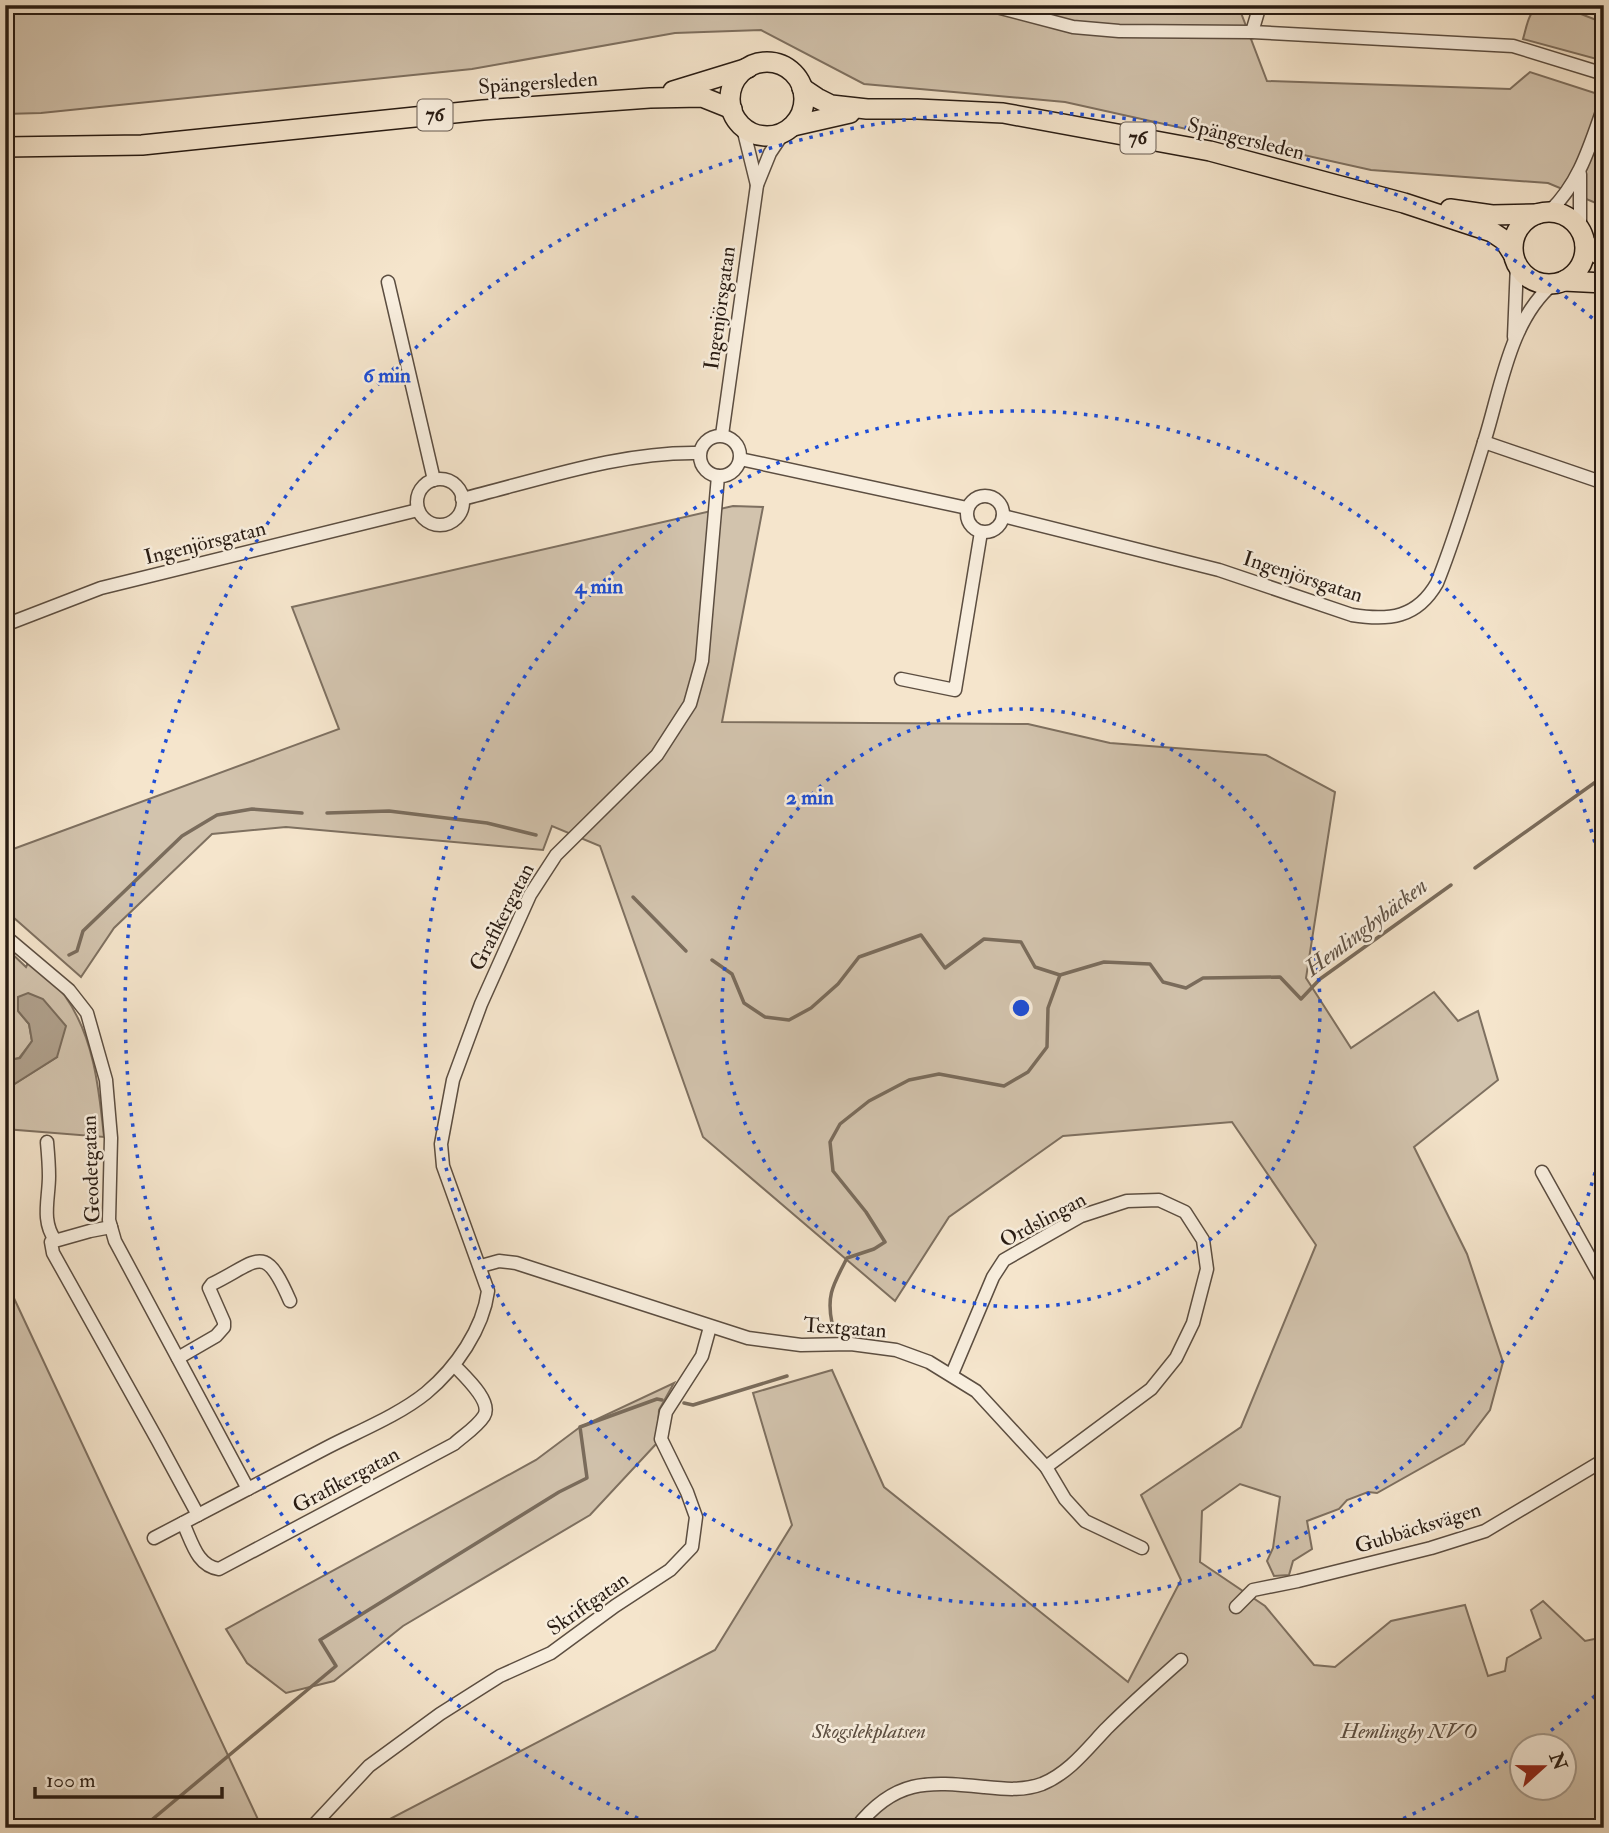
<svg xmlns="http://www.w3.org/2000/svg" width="1609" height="1833" viewBox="0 0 1609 1833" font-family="'IM FELL Double Pica',serif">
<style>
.green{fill:#d2c3ad;stroke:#7e7060;stroke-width:2;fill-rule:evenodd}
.water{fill:#b0a18d;stroke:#7a6c5c;stroke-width:2}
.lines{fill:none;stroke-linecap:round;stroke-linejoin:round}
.stream{stroke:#7a6c5c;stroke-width:3.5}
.minor-casing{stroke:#5c4e41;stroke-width:15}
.primary-casing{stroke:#291c13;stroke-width:22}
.minor{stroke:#f8eede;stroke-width:12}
.primary{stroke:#f5e5cc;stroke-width:19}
.ring{fill:none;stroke:#1d4ed8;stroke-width:3.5;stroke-dasharray:3.5 7}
.labels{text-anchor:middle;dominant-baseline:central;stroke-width:5;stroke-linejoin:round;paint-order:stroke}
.shield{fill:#f8eede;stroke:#675b50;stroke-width:2}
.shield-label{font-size:19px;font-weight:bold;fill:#291c13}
.street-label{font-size:21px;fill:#291c13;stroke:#f8eede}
.park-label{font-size:21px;font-style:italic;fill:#5c4e41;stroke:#f8eede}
.water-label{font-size:23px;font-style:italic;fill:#5f5144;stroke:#f8eede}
.centre{fill:#1d4ed8;stroke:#f8eede;stroke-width:3.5}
.ring-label{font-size:21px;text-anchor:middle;font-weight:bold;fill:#1d4ed8;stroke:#f8eede;stroke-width:5;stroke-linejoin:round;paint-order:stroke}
</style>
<rect width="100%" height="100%" fill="#f5e5cc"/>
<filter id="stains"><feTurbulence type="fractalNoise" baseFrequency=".00286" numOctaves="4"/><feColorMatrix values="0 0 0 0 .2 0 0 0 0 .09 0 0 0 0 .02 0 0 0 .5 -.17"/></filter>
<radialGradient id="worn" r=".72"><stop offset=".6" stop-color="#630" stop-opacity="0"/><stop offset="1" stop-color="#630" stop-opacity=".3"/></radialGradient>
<g class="green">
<polygon points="5,5 1238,5 1267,81 1510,89 1530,72 1604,96 1604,220 1596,203 1548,183 1371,170 1065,102 864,84 761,30 675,33 472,69 41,113 5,114"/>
<path d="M1542,5H1558L1604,23V61L1523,39C1527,26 1528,10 1542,5Z"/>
<path d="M733,506L763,507L722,722L1028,724L1110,743L1266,755L1335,792L1306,978L1351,1048L1434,992L1458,1021L1478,1011L1498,1080L1414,1147L1467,1254L1503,1362L1490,1410L1464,1444L1377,1493L1368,1492L1347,1500L1339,1509L1307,1521L1312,1549L1293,1561L1289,1575L1274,1576L1267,1561L1273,1548L1280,1497L1240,1484L1202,1511L1200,1562L1265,1606L1314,1665L1335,1667L1391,1621L1465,1605L1488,1676L1505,1671L1507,1658L1541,1638L1531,1610L1543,1601L1585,1641L1604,1637V1828H395L384,1822L715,1650L792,1525L753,1393L832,1370L884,1487L1128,1682L1181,1580L1141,1495L1241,1427L1316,1245L1232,1122L1063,1136L949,1217L895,1301L703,1137L600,846L552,826L543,850L286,827L212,834L114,928L81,977L5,910V852L339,729L292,607ZM1522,1745H1564V1787H1522Z"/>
<path d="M5,947L26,967L29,961C41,972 56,983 65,996C94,1037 99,1089 104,1137L5,1129V1090L57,1057L18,1011L29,1024L32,1041L19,1058L5,1061Z"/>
<polygon points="5,1279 262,1828 5,1828"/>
<polygon points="674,1383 659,1410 657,1443 590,1515 403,1626 334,1681 286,1693 247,1663 226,1629 536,1460 580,1427"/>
</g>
<polygon class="water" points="28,993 43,999 66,1026 57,1057 5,1090 5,1061 20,1058 32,1041 29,1024 18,1011 18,997"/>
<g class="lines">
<g class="stream">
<polyline points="327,813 389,811 487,823 536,835"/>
<polyline points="1475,868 1604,776"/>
<polyline points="633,897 686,951"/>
<polyline points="69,955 77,951 83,931 182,836 217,815 252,809 302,813"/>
<polyline points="712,960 732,974 744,1003 765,1017 789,1020 811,1008 838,984 859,957 921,935 945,968 984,939 1021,942 1035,967 1060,975 1104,962 1150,964 1163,982 1186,988 1203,978 1280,977 1301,999 1320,979 1451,885"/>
<path d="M832,1323C826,1294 834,1284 847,1258L874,1249L885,1242L866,1212L833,1171L830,1142L840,1124L869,1101L909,1080L939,1074L1004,1086L1028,1072L1047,1047L1048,1008L1060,975"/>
<polyline points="684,1403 693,1405 787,1376"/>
<polyline points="142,1828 336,1666 320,1640 559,1492 587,1478 580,1427 657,1399 662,1400"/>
</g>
<defs>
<g id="minor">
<polyline points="989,5 1073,27 1119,31 1252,32 1513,46 1604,74"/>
<polyline points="1252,32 1260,5"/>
<polyline points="743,128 757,185"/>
<polyline points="1580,174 1580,229"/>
<path d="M1550,211C1580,182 1590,145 1604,106"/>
<polyline points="388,282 434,480"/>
<polyline points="1514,337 1517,264"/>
<polyline points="722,435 757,185 770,153 784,132"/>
<circle cx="720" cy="456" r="20"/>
<polyline points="1484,442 1604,483"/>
<polyline points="740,459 967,508"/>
<circle cx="440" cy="502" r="23"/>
<circle cx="985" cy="514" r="18"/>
<path d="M462,499C539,480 621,451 700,453"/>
<path d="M1003,516L1219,570L1352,615C1389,621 1417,618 1437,583C1456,536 1470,487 1485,439C1501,388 1510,320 1553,284"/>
<polyline points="5,625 101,588 418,510"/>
<polyline points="901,679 955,690 981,532"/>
<polyline points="5,936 69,990 87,1013 106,1080 111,1138 109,1220 115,1241 248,1489"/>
<path d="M47,1142C48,1153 49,1165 49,1176C49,1199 41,1220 55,1240"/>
<polyline points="1542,1172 1604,1283"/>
<polyline points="111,1227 90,1231 51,1242 53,1253 158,1441 198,1515"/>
<polyline points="481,1266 499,1261 516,1263 748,1338 801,1345 851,1344 896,1350 929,1362 976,1391 1046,1467 1065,1499 1085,1521 1142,1548"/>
<path d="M178,1358L216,1336L224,1327V1322L209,1288L212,1284C259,1261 264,1241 290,1301"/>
<polyline points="952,1374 993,1277 1004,1260 1081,1216 1127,1201 1159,1200 1185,1212 1203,1240 1207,1269 1193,1323 1176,1358 1151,1389 1046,1467"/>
<path d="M183,1523C192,1542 197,1566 219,1569L454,1444C464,1435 477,1427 484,1416C493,1401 463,1375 454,1365"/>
<path d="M154,1538C212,1508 270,1477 328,1447C359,1431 399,1415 426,1393C456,1368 483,1329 488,1291L443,1166L441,1144L453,1080L481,1004L530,895L556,855L657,755L690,704L702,661L718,476"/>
<polyline points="1236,1607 1253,1590 1298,1581 1431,1548 1485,1531 1604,1460"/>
<polyline points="311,1828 369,1766 440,1714 500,1676 551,1653 615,1606 670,1570 692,1547 696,1517 687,1492 661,1439 666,1412 702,1356 710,1327"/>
<path d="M856,1828C894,1779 927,1781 984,1787C1004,1789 1023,1791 1042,1784C1069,1773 1087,1749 1106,1729C1130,1705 1156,1682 1181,1660"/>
</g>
<g id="primary">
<circle cx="767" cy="99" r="37"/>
<polyline points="802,88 817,98 831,105 867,109 917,109 1003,113 1210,151 1404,203 1492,232 1504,240 1513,254"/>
<polyline points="673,91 748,68"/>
<polyline points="793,126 850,113"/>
<polyline points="5,147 142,145 483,110 650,98 702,97 732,109"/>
<polyline points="1450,209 1492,215 1537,214"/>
<circle cx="1549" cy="248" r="36"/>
<polyline points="1585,244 1604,258"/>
<polyline points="1564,281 1604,283"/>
</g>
</defs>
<use href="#minor" class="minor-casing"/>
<use href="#primary" class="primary-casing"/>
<use href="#minor" class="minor"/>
<use href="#primary" class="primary"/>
</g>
<g class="ring">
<circle cx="1021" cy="1008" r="299"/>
<path d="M1603 1142A597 597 0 1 1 1603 874"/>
<path d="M1603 1689A896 896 0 0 1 1535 1742M1516 1755A896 896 0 0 1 1385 1827M657 1827A896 896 0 1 1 1603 327"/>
</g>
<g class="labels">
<g class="shield">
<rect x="417.5" y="99.5" width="35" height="31" rx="5"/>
<rect x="1120.5" y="122.5" width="35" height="31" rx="5"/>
</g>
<g class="shield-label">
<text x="435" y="115">76</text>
<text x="1138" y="138">76</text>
</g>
<g class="street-label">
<text transform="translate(538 83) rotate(-4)">Spängersleden</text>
<text transform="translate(1246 139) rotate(14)">Spängersleden</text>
<text transform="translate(720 308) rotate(-82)">Ingenjörsgatan</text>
<text transform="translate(205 543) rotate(-14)">Ingenjörsgatan</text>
<text transform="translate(1303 577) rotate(18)">Ingenjörsgatan</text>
<text transform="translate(502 917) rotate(-63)">Grafikergatan</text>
<text transform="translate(91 1169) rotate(-92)">Geodetgatan</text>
<text transform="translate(1043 1220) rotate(-28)">Ordslingan</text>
<text transform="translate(845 1328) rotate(4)">Textgatan</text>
<text transform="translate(346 1480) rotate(-28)">Grafikergatan</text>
<text transform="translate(1418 1528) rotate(-17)">Gubbäcksvägen</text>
<text transform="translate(588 1604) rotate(-35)">Skriftgatan</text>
</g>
<g class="park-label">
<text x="869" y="1731">Skogslekplatsen</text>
<text x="1409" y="1731">Hemlingby NVO</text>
</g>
<g class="water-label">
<text transform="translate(1366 927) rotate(-37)">Hemlingbybäcken</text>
</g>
</g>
<circle cx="1021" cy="1008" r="10" class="centre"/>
<g class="ring-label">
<text x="387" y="382">6 min</text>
<text x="599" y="593">4 min</text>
<text x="810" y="804">2 min</text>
</g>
<rect width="1609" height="1833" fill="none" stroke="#f5e5cc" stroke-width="28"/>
<rect x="7" y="7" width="1595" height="1819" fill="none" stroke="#291c13" stroke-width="3.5"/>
<rect x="14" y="14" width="1581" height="1805" fill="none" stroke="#291c13" stroke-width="2"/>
<g transform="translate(1543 1767) rotate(69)"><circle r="33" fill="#f8eede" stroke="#a59a8d" stroke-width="2"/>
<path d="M0-5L12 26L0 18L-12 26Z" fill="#8f2418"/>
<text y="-10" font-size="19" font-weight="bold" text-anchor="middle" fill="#291c13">N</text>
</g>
<path d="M35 1787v10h187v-10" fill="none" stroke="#291c13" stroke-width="3.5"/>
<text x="46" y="1787" font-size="21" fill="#291c13" stroke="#f8eede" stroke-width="5" paint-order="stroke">100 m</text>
<rect width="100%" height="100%" filter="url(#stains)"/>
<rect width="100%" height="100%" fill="url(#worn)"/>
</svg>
